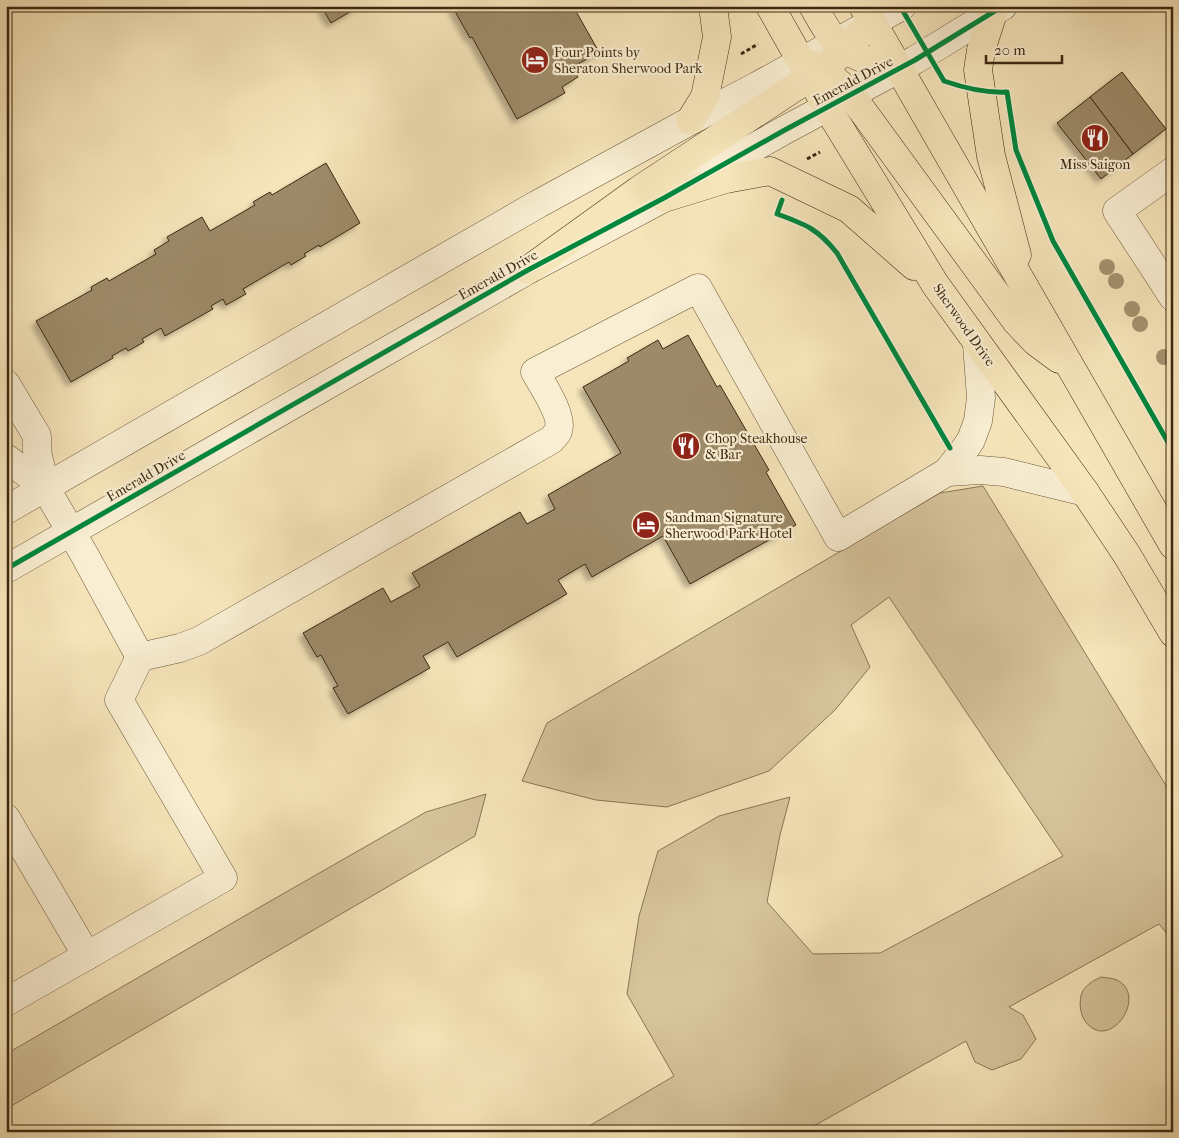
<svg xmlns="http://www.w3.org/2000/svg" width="1179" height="1138" viewBox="0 0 1179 1138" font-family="'IM FELL French Canon',serif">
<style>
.green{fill:#d7c59d;stroke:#8a7656}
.building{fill:#9d8a68;stroke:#3d2810;filter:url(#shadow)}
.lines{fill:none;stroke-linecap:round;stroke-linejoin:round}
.minor-casing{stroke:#6b573a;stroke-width:29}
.major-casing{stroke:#3d2810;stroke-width:29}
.path{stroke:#3d2810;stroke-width:3;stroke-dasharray:4 2.5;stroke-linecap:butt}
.minor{stroke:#f9eed2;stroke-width:28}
.major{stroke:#f6e5ba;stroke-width:28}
.cycleway-casing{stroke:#f9eed2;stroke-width:8}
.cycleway{stroke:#00873e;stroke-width:5}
.tree{fill:#a69270}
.labels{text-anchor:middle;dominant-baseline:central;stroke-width:4.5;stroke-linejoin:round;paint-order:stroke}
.poi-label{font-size:14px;fill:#3d2810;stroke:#f9eed2;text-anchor:start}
.street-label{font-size:14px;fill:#3d2810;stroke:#f9eed2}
</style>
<defs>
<filter id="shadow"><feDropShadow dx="-4.5" dy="4.5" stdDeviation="2.5" flood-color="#0004"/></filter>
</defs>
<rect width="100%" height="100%" fill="#f6e5ba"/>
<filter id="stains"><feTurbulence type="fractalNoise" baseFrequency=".004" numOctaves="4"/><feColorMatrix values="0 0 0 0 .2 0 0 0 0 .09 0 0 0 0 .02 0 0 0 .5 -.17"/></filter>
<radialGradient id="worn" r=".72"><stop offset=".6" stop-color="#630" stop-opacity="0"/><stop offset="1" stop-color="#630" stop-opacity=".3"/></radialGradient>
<g class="green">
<polygon points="983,486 1173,797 1173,941 1159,924 1009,1007 1023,1015 1036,1039 1021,1059 992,1070 975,1062 966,1041 803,1132 579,1132 674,1076 627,994 639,916 658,851 719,816 790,797 780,835 767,902 813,954 880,953 1063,856 889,597 851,625 870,667 835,710 769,771 667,807 596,800 522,781 547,723 940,493"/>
<polygon points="486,794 475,836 6,1109 6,1054 267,903 426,812"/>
<path d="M1101,977C1106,978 1113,978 1117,980C1149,996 1109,1054 1085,1021C1079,1013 1078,995 1085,988C1090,982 1095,980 1101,977Z"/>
</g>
<g class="building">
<polygon points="321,6 360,6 331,23"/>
<polygon points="452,6 573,6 599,52 573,67 578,77 562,87 565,93 517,119 472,37 470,38"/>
<polygon points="1122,72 1166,129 1133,154 1090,97"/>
<polygon points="1090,97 1133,154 1101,179 1057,123"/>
<polygon points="326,163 360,223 320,247 319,245 304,254 306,256 291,265 289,262 243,289 246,294 226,305 223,299 211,306 213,309 165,336 161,328 142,339 144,342 128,351 126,348 112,356 113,358 71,382 36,321 92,290 91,287 107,278 109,281 156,254 154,250 169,241 167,237 202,217 210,231 255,205 253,202 270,192 272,195"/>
<polygon points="688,335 717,387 720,385 769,470 766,472 796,525 690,584 663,536 592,577 585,564 558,580 567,594 457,657 448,642 423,656 430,668 348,714 333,688 338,686 321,655 317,657 303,633 383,588 391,602 420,586 412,573 520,512 527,524 555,509 548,495 621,453 583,387 629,361 627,358 658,340 663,349"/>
</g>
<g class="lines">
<defs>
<g id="minor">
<polyline points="1173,171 1117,211 1173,297"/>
<path d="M6,384L37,436V451L45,487L84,554L140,657L180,648L199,641L551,440C553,438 557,434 558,431C564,417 542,384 535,372L698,288L838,537L947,472L962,453L971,440L978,421L981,398L977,344"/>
<polyline points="6,458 45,487"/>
<polyline points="947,472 980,470 1004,472 1085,492"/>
<polyline points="6,510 538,204 690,121 757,86 902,6"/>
<polyline points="6,569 528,270 664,198 783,131 915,60 1003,6"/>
<polyline points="6,818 87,956"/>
<polyline points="6,1002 223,878 119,700 140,657"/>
</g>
<g id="major">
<polyline points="770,6 827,107 935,284 1085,492 1127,555 1173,633"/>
<path d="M813,6C820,18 827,32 836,42C852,58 879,64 900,68"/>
<polyline points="863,6 1173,545"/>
<polyline points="993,13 981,50 978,70 991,156 1017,255"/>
<polyline points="805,62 832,77 851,95 1016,321 1036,342 1059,359"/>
<polyline points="690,121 705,97 717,37 713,6"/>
<polyline points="664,198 726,179 770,171 849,209 914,266"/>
<polyline points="528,270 639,190 821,70 836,58 872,22"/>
</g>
</defs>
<use href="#minor" class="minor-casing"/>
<use href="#major" class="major-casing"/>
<g class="path">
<polyline points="741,54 758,44"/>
<polyline points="941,76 944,81 954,84"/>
<polyline points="807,159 820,152"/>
</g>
<use href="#minor" class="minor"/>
<use href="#major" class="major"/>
<defs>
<g id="cycleway">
<path d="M900,6L944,81C964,88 986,93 1007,92L1016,150L1053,241L1173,451"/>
<path d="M782,200L777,214C805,224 818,229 837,253L950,448"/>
<polyline points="6,569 528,270 664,198 783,131 915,60 1003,6"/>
</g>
</defs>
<use href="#cycleway" class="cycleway-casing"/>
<use href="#cycleway" class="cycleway"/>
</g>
<g class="tree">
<circle cx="1107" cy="267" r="8"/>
<circle cx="1116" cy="281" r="8"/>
<circle cx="1132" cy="309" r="8"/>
<circle cx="1140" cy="324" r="8"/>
<circle cx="1164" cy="357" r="8"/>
</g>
<defs>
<symbol id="hotel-disc" viewBox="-11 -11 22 22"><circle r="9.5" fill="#8f2418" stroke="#f9eed2"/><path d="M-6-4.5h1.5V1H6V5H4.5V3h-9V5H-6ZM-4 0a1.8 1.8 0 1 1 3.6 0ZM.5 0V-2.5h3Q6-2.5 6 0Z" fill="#fff"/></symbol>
<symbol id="restaurant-disc" viewBox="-11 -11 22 22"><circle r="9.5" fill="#8f2418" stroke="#f9eed2"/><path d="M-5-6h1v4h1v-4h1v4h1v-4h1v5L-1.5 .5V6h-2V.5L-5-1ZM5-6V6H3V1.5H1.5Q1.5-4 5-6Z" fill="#fff"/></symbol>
</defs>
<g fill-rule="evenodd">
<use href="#hotel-disc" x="519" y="44" width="32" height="32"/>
<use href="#restaurant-disc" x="1079" y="122" width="32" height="32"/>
<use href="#restaurant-disc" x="670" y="430" width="32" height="32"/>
<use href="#hotel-disc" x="630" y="509" width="32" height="32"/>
</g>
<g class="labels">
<g class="poi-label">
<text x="554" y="52">Four Points by<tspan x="554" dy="16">Sheraton Sherwood Park</tspan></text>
<text x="1095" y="164" text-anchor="middle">Miss Saigon</text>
<text x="705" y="438">Chop Steakhouse<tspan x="705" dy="16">&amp; Bar</tspan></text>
<text x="665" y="517">Sandman Signature<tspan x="665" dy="16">Sherwood Park Hotel</tspan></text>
</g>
<g class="street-label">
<text transform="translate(853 81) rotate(-28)">Emerald Drive</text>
<text transform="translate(498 275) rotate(-29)">Emerald Drive</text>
<text transform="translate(964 325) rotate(55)">Sherwood Drive</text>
<text transform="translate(146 476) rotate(-30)">Emerald Drive</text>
</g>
</g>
<rect width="1179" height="1138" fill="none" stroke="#f6e5ba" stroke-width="25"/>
<rect x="8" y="8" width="1164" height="1123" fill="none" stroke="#3d2810" stroke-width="2.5"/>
<rect x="12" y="12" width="1154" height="1113" fill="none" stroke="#3d2810"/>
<path d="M986 55v8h76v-8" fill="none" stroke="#3d2810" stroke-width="2.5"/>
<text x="994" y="55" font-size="15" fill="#3d2810" stroke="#f9eed2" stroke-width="4" paint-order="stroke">20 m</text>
<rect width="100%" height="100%" filter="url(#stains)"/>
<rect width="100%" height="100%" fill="url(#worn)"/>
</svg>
